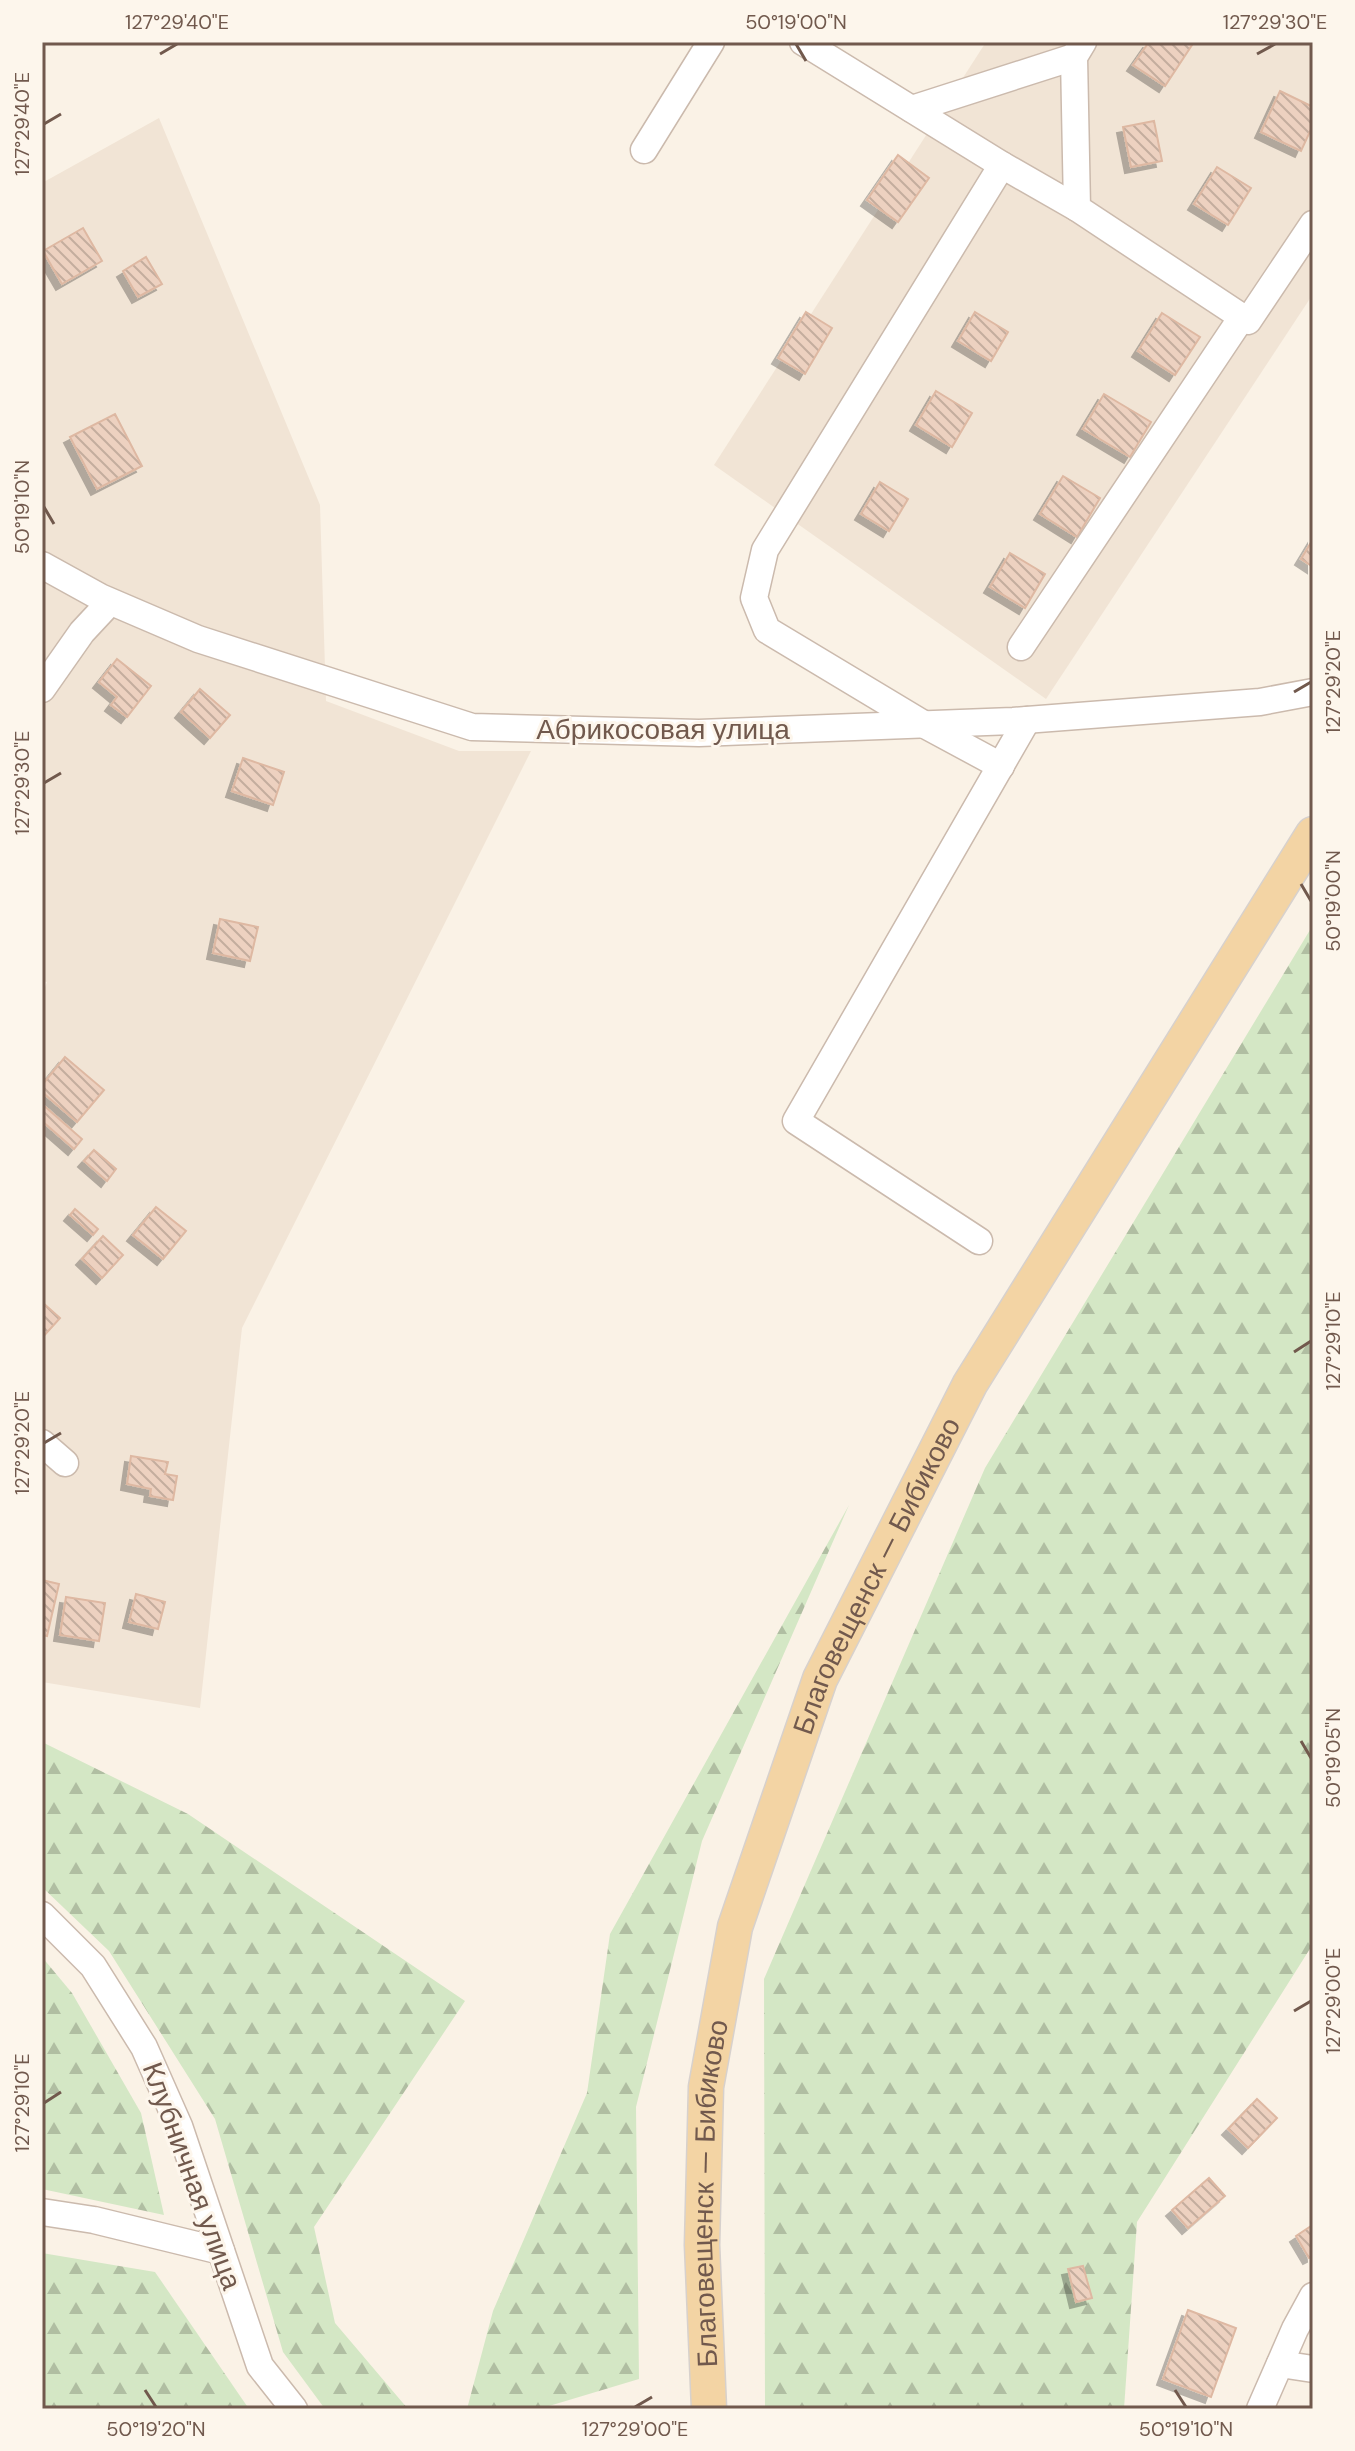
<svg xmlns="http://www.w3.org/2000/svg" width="1355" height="2451" viewBox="0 0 1355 2451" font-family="'DM Sans',sans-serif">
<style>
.residential{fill:#f1e4d5}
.forest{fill:url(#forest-firs)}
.building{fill:url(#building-back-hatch);stroke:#deb8a2;stroke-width:2;filter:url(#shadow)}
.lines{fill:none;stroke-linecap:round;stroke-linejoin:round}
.minor-casing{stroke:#cbbaad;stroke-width:29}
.major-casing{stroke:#d7d1cd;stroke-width:37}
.minor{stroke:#fff;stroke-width:26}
.major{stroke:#f3d4a4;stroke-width:34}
.ticks{fill:none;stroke:#71594d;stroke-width:3}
.labels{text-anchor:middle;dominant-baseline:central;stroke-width:6;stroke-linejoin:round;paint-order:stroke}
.street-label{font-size:28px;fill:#71594d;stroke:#fdf6ec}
.neatline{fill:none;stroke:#71594d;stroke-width:3}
.ticks-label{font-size:20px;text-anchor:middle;fill:#71594d}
</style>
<defs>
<pattern id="forest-firs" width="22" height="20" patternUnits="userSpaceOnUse" patternTransform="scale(2)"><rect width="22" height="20" fill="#d4e7c5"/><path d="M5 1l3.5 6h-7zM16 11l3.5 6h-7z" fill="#b0bea2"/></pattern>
<pattern id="building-back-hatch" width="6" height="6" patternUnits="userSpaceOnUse" patternTransform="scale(2)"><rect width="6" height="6" fill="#edd1c0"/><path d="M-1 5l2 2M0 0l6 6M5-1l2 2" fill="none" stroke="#c4ad9e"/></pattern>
<filter id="shadow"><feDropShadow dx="-6" dy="6" stdDeviation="0" flood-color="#0004"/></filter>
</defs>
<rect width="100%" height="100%" fill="#faf2e6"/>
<g class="residential">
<polygon points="986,42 1309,42 1313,44 1313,294 1046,699 714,465"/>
<polygon points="159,118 320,505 326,701 459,751 531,751 242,1328 200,1708 42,1682 42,995 47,982 42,981 42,183"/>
</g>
<g class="forest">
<polygon points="1313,925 1313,1944 1137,2222 1124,2409 765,2409 764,1979 985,1468"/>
<polygon points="849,1505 702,1841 636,2107 639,2379 539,2409 467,2409 493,2311 587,2093 610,1934"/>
<polygon points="42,1742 188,1814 465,2001 314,2227 335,2323 408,2409 325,2409 283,2352 215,2119 109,1951 42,1887"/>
<polygon points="42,1957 72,1993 141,2113 164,2215 42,2189"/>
<polygon points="42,2253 155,2272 249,2409 42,2409"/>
</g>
<g class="building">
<polygon points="1149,42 1194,42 1165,86 1133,65"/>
<polygon points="1280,91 1313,107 1313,125 1301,151 1261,132"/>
<polygon points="1154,121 1162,161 1131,167 1123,127"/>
<polygon points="898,155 929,178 898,222 867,200"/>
<polygon points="1217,167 1251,188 1228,225 1194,204"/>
<polygon points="83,228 102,261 62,284 43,251"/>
<polygon points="146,257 162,284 138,297 123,271"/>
<polygon points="806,312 832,328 805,374 778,358"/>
<polygon points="975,312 1008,332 991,361 958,341"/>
<polygon points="1162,313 1200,337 1175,375 1138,351"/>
<polygon points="936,391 972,413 952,447 916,425"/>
<polygon points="1104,394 1151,422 1130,457 1083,429"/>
<polygon points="115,414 142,466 97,489 70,437"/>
<polygon points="1063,476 1100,498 1077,537 1040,514"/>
<polygon points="880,482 908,499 889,531 861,514"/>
<polygon points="1313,539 1313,567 1301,559"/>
<polygon points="1010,553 1045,574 1025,608 990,587"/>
<polygon points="117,659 151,686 127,717 111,705 117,697 99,682"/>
<polygon points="200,689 230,715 210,738 181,712"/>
<polygon points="243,758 284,772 273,805 232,791"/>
<polygon points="220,919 258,927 250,961 213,953"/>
<polygon points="65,1057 104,1090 77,1122 42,1092 42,1085"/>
<polygon points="42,1104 82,1139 74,1149 42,1121"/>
<polygon points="94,1150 116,1169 107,1181 84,1161"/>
<polygon points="156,1207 186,1231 163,1259 133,1235"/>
<polygon points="75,1209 98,1229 93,1235 70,1215"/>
<polygon points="103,1236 123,1255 102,1278 82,1259"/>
<polygon points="42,1302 60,1318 42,1338"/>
<polygon points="131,1456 168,1462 165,1474 177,1476 173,1500 150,1496 151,1489 127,1484"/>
<polygon points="42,1580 59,1584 47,1636 42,1635"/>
<polygon points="136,1594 165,1602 158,1629 129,1622"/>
<polygon points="66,1597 105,1603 99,1641 60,1635"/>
<polygon points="1257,2099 1277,2118 1248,2148 1228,2129"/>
<polygon points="1209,2178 1225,2196 1188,2228 1172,2210"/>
<polygon points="1311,2226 1313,2256 1309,2258 1296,2236"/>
<polygon points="1083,2266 1092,2298 1076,2302 1068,2269"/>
<polygon points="1188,2310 1236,2328 1211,2397 1163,2379"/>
</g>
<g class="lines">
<defs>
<g id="minor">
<polyline points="803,42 1002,165 1077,208"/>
<polyline points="1083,42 1074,57 1077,208 1248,321 1313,224"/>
<polyline points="912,109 1074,57"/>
<polyline points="644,150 711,42"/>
<polyline points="42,565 100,597 198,639 472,727 699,733 1013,721 1260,702 1313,692"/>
<polyline points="1021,647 1242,317"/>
<polyline points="42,689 82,632 110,602"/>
<polyline points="1001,766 925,725 767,630 754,598 765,550 1002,165"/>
<polyline points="979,1241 796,1121 1027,720"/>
<polyline points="42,1443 65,1463"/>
<polyline points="42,1915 93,1966 144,2047 179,2126 260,2366 294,2409"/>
<polyline points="42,2212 94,2220 221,2251"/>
<polyline points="1280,2364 1313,2369"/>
<polyline points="1260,2409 1295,2329 1313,2296"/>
</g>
<g id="major">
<path id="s1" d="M709,2409L702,2245L706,2087L735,1927L820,1679L970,1384L1313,834"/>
</g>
</defs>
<use href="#minor" class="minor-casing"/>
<use href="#major" class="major-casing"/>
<use href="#minor" class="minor"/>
<use href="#major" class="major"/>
</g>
<path class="ticks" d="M796,44L806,61M160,54L177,44M1257,54L1275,44M44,124L61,114M44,507L54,524M1294,692L1311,682M44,783L61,773M1301,884L1311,901M1294,1352L1311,1341M44,1443L61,1433M1301,1741L1311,1758M1294,2011L1311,2001M44,2103L61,2092M145,2390L156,2407M1175,2390L1186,2407M635,2407L652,2397"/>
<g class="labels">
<g class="street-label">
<text x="663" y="729">Абрикосовая улица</text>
<text stroke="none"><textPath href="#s1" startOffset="864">Благовещенск — Бибиково</textPath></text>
<text transform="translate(192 2176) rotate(70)">Клубничная улица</text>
<text stroke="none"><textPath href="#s1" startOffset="216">Благовещенск — Бибиково</textPath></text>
</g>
</g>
<rect width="1355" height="2451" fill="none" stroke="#fdf6ec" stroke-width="88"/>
<rect x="44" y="44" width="1267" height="2363" class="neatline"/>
<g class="ticks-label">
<text x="177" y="29">127°29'40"E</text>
<text x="796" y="29">50°19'00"N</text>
<text x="1275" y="29">127°29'30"E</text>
<text transform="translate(22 124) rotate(-90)" y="7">127°29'40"E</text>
<text transform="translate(22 507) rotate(-90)" y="7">50°19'10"N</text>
<text transform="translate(1333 682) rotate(-90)" y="7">127°29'20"E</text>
<text transform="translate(22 783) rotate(-90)" y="7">127°29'30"E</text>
<text transform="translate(1333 901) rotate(-90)" y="7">50°19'00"N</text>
<text transform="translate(1333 1341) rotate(-90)" y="7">127°29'10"E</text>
<text transform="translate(22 1443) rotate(-90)" y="7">127°29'20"E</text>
<text transform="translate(1333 1758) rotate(-90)" y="7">50°19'05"N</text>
<text transform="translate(1333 2001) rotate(-90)" y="7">127°29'00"E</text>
<text transform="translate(22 2103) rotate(-90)" y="7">127°29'10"E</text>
<text x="156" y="2436">50°19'20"N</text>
<text x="635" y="2436">127°29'00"E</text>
<text x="1186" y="2436">50°19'10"N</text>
</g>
</svg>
